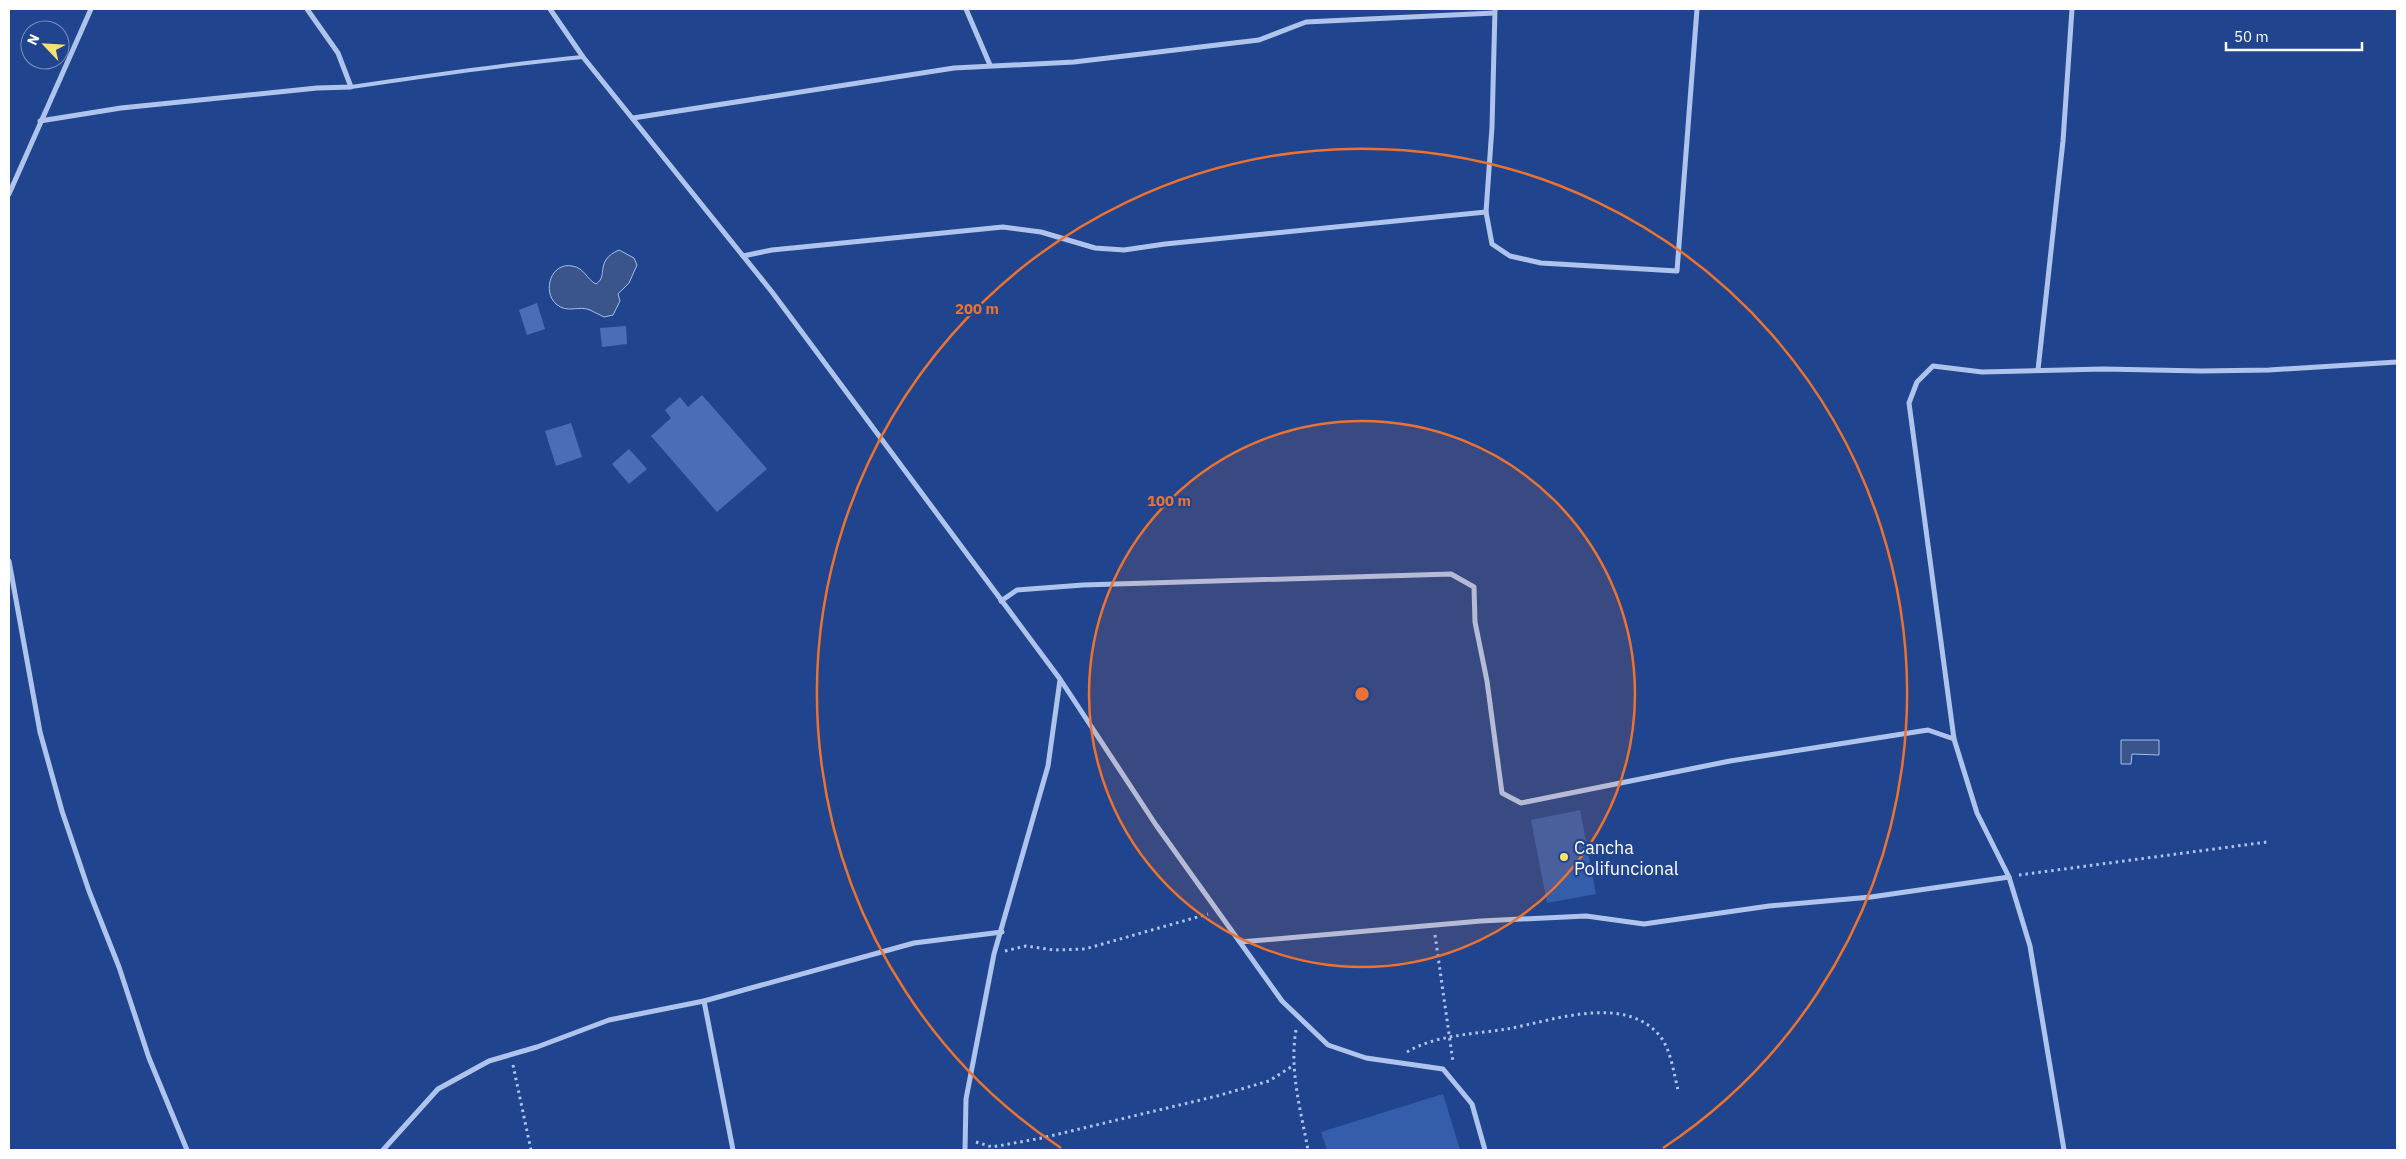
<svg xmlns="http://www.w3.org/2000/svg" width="2406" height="1159" viewBox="0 0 2406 1159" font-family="'IBM Plex Sans',sans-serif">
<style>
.green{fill:#345dac}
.water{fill:#3a558a;stroke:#a3beee}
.building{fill:#496eb6}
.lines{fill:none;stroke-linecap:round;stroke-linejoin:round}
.path{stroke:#afc4ec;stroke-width:3;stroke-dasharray:2.5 4;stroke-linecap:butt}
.service{stroke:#afc4ec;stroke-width:4}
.minor{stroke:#afc4ec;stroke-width:5}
.ring{fill:none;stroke:#eb7230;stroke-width:2.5}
.poi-dot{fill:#fae070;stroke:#20458e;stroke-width:2}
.labels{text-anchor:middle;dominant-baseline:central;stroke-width:4.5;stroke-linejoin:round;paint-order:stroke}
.poi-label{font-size:18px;fill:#fff;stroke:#20458e;text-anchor:start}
.centre{fill:#eb7230;stroke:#20458e;stroke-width:2.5}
.ring-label{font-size:15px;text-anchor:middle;font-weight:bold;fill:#eb7230;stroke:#20458e;stroke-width:4.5;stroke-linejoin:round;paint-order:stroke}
</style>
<rect width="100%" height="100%" fill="#20458e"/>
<g class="green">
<polygon points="1580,810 1596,894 1547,903 1531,820"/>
<polygon points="1443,1094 1460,1150 1327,1150 1321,1132"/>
</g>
<g class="water">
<path d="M619,250L634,258L637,265L629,283L618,294L620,301L613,315L604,317C599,315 595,312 590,310C579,305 567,314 556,304C542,291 551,262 572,266C585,268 586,279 596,284C609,276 594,261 619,250Z"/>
<polygon points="2121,740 2159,740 2159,755 2132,754 2131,764 2121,764"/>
</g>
<g class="building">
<polygon points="537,303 545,329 527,335 519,310"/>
<polygon points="626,326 627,344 602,347 600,328"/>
<polygon points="702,395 767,469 717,512 651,436 671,418 665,410 680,397 688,407"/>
<polygon points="571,423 582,457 556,466 545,431"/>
<polygon points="629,449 647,469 629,484 612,464"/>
</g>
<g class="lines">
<g class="path">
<polyline points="2019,875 2267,842"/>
<polyline points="1435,935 1453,1062"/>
<polyline points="1005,951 1026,946 1054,950 1085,949 1208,914"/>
<path d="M1296,1030C1289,1070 1301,1111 1308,1150"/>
<path d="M1407,1052C1435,1035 1475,1034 1507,1029C1552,1021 1624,993 1660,1036C1671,1050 1674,1074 1678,1090"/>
<polyline points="513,1065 531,1150"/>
<polyline points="976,1142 992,1147 1042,1138 1217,1096 1269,1081 1294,1065"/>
</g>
<path class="service" d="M351,87C428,76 505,64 583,57"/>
<g class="minor">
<polyline points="550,9 583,57 772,292 1060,679 1156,825 1282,1001 1328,1045 1366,1058 1443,1069 1472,1104 1485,1150"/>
<polyline points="966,9 990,65"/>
<polyline points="1495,9 1492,127 1486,212 1492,244 1510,256 1541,263 1677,271 1697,9"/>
<polyline points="633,118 954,68 1074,62 1259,40 1306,22 1494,13"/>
<polyline points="40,121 121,108 317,88 351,87 338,53 307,9"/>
<polyline points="9,194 91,9"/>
<polyline points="743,256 772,250 1003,227 1041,232 1095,248 1124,250 1165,244 1486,212"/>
<polyline points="2038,370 2063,141 2072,9"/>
<polyline points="9,561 40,732 62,811 89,891 119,967 149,1058 187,1150"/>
<polyline points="1001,601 1017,590 1083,585 1451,574 1474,587 1475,622 1487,681 1502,793 1521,803 1730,761 1928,730 1954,739 1977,813 2009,877 2030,946 2064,1150"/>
<polyline points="1954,739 1909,403 1917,382 1933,366 1982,372 2103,369 2202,371 2269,370 2397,362"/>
<polyline points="1240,942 1481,921 1586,916 1644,924 1769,906 1871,897 2009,877"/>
<polyline points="704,1001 733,1150"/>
<polyline points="383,1150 438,1089 489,1061 537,1047 609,1020 704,1001 914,943 1002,932"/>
<polyline points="965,1150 966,1099 994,954 1048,766 1060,680"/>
</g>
</g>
<circle cx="1362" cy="694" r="273" fill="#eb7230" fill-opacity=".12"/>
<g class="ring">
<circle cx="1362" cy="694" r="273"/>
<path d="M1061 1148A545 545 0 1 1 1663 1148"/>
</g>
<circle class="poi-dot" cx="1564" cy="857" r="5"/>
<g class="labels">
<g class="poi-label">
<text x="1574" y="847">Cancha<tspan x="1574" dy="21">Polifuncional</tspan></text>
</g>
</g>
<circle cx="1362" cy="694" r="8" class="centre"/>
<g class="ring-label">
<text x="977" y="314">200 m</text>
<text x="1169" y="506">100 m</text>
</g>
<rect width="2406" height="1159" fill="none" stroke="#ffffff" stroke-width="20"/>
<g transform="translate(45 45) rotate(295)"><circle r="24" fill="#20458e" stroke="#798fbb"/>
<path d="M0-4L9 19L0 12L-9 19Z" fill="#fae070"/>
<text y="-8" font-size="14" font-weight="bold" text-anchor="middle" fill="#ffffff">N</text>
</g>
<path d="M2226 42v8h136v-8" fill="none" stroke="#ffffff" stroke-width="2.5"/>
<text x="2234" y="42" font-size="15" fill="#ffffff" stroke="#20458e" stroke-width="4" paint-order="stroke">50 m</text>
</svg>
